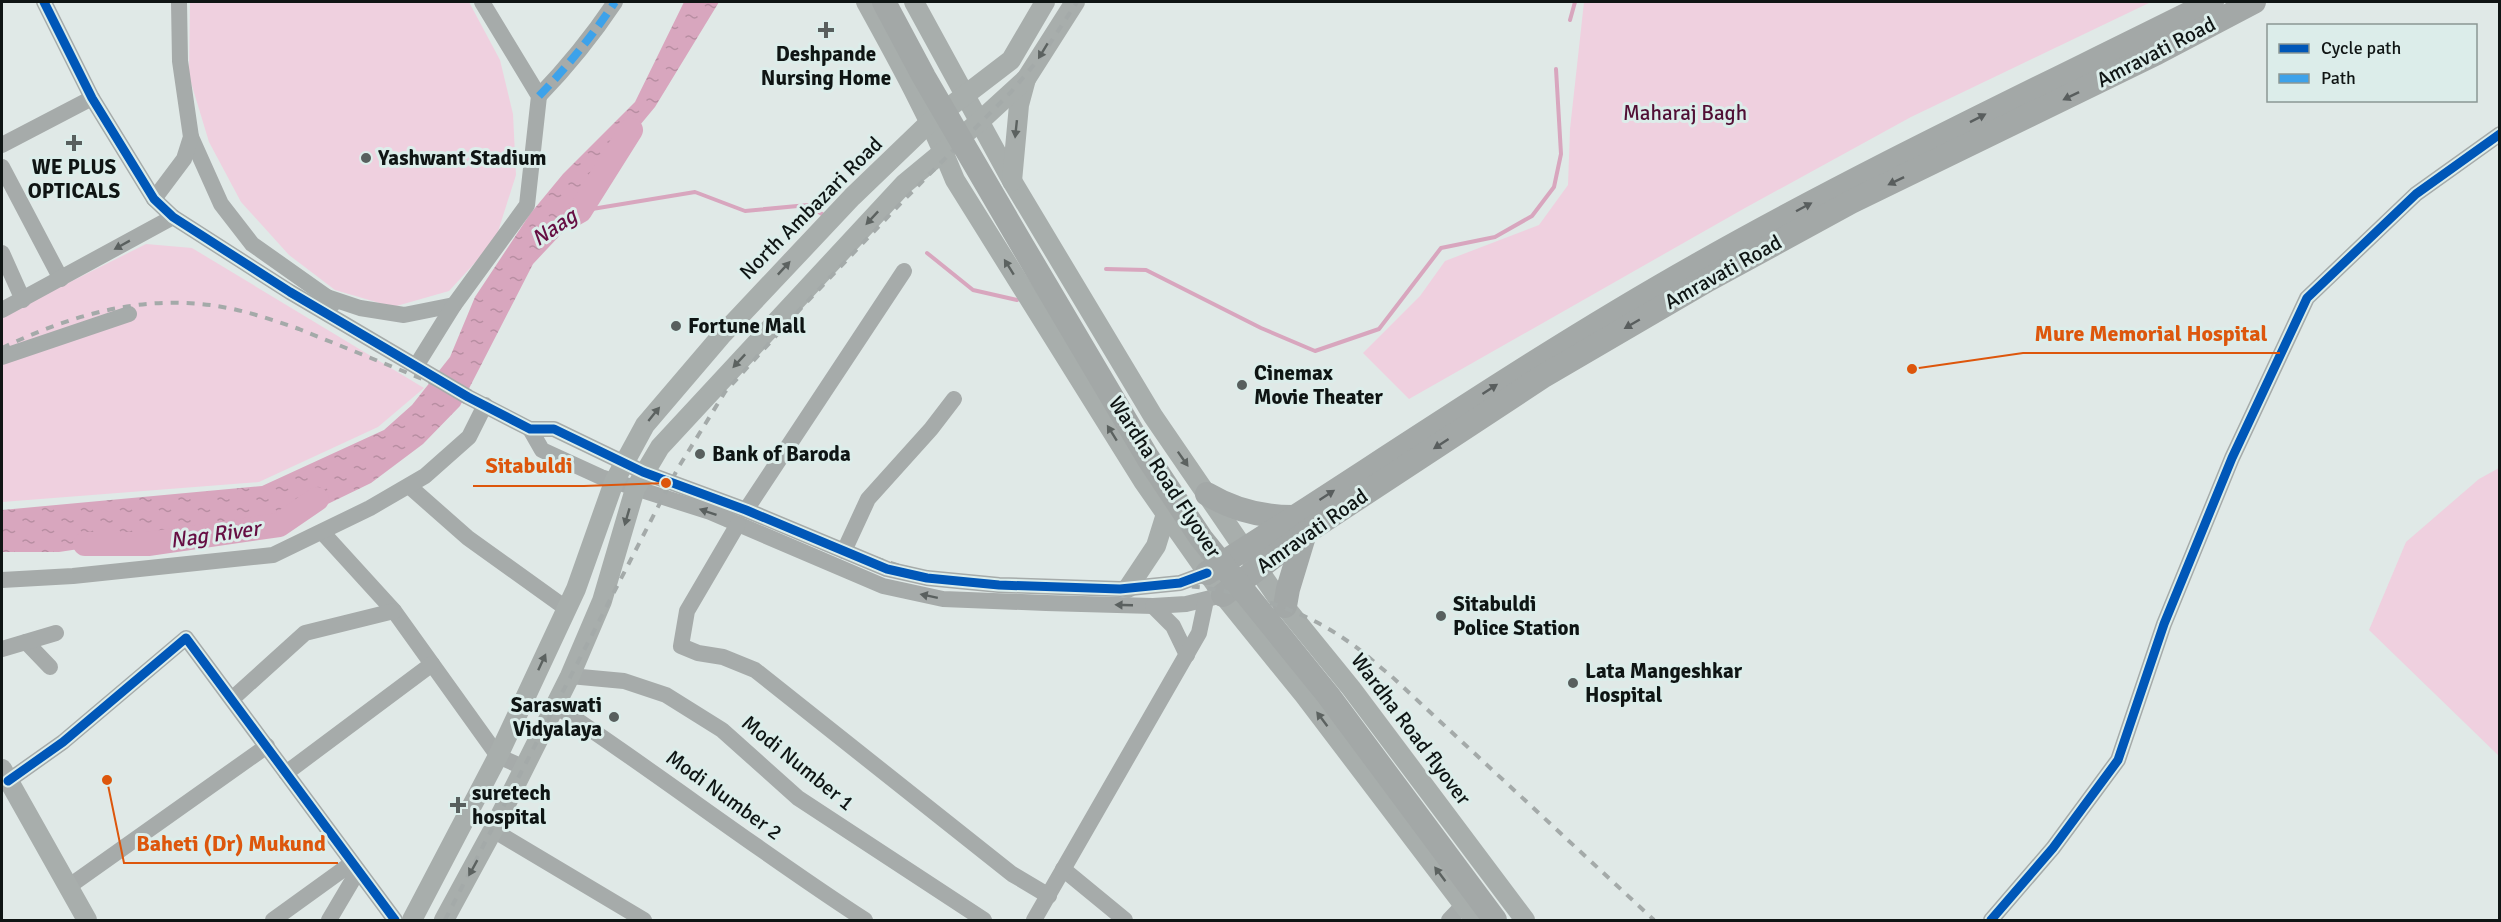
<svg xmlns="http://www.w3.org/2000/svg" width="2501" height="922" viewBox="0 0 2501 922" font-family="Signika,sans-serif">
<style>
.green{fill:#efd0df}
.water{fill:url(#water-ripples)}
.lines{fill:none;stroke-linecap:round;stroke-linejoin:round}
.stream{stroke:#d8a6be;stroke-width:4}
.river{stroke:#d8a6be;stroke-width:24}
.minor{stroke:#a6abaa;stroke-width:16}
.major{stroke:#a8aeac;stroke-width:20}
.highway{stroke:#a3a8a7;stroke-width:24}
.rail{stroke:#a4aaa9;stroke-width:4;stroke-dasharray:8 8;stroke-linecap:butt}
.highway-bridge{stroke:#a3a8a7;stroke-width:24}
.quiet{stroke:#3da2ea;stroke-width:8;stroke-dasharray:15 8;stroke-linecap:butt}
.cycleway-casing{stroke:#dcedea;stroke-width:13}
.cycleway{stroke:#0057b8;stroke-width:9}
.oneway{fill:#5c6260}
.oneway2{fill:#595e5e}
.oneway3{fill:#5a605f}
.poi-dot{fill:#585f5e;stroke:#dcedea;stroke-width:2}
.labels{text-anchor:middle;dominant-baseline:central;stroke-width:6;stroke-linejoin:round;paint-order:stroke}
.street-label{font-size:21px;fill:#0f1514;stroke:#dcedea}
.poi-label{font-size:21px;font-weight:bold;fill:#0f1514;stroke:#dcedea;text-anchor:start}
.park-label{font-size:21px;fill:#510f35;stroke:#dcedea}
.water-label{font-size:22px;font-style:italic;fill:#660e43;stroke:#dcedea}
.leader{fill:none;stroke:#dd560c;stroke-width:2}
.callout-dot{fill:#dd560c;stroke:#dcedea;stroke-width:2}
.callout-label{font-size:22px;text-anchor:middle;font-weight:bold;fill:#dd560c;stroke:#dcedea;stroke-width:6;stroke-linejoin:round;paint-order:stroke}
</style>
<defs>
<pattern id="water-ripples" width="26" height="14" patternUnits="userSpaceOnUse" patternTransform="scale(1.5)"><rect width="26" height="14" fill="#d8a6be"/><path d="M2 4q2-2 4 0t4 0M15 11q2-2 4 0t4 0" fill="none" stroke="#b88ea2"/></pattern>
</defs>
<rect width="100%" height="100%" fill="#e0e9e7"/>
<g class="green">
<polygon points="190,2 469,2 500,60 513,114 516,175 495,241 449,291 393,307 335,290 289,255 241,202 209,142 189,76"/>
<polygon points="1584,2 2151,2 1911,117 1745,208 1409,399 1363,353 1420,296 1445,261 1539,225 1568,185 1570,129"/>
<polygon points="146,244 192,248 424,388 378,427 259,482 2,502 2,316"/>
<polygon points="2499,468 2499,756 2369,630 2406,542 2479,479"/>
</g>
<polygon class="water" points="684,2 719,2 655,107 606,166 578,216 533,264 460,406 423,444 371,483 305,515 59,552 2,552 2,510 262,486 384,430 412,405 450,357 475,297 530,214 563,174 635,102"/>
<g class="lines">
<g class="stream">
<polyline points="1570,20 1575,2"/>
<polyline points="580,211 695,192 745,211 808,205 825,216"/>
<polyline points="927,253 973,290 1017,300"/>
<polyline points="1106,269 1146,270 1261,328 1315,351 1379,329 1441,248 1495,237 1532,216 1554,187 1561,154 1556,69"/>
</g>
<g class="river">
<polyline points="571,216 580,211 631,130"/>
<polyline points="85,544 148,544 279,525 317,499"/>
</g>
<g class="minor">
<polyline points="44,2 92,98 154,199 173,217 290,292 468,397 530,429 554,429 643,472 746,510 887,569 927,578 999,585 1120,589 1180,583 1207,573"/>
<path d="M539,96C567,67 593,35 615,2"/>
<polyline points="191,137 221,204 252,244 327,297"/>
<polyline points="2,145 92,98"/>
<polyline points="2,167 61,279"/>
<polyline points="154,199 184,159 191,137 180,61 179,2"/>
<polyline points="2,253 23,300"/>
<polyline points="332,305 327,297 360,308 404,315 454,305"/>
<polyline points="2,310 173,217"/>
<polyline points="2,357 129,314"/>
<polyline points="416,366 454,305 527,205 539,96 482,2"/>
<polyline points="530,429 542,450 601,477 710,512 883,586 943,599 1046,603 1153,606 1186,604 1223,595"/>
<polyline points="409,486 468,538 567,609"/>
<polyline points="746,510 904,271"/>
<polyline points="738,524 687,611 681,646 698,653 723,657 755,670 1012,874 1049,896"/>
<polyline points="322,532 394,611 498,756 525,768"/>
<polyline points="844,551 868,499 931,429 954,399"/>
<polyline points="2,580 73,576 273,555 370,508 425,476 469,437 485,405"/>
<polyline points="1153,606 1173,626 1187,655"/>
<polyline points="26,642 50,667"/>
<polyline points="2,649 56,633"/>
<polyline points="570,676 624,681 666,695 722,730 798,798 984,920"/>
<polyline points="232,699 305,633 394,611"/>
<path d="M556,706C660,775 760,852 865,920"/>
<polyline points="286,773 432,664"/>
<polyline points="8,781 63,742 186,638 395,920"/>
<polyline points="493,830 644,920"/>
<polyline points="1063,869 1125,920"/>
<polyline points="68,887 267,746"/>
<polyline points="273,920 352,863"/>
<polyline points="329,920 358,871"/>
<polyline points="1034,920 1199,633 1206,600"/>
<polyline points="1449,920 1472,896"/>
<polyline points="1991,920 2053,848 2118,760 2164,624 2232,458 2307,298 2416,194 2500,134"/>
</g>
<g class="major">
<path d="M866,2C898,60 930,118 955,180L1143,481L1166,514L1223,595L1304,695L1475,920"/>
<polyline points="914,2 1012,181 1153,416 1277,597 1351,688 1525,920"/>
<polyline points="1012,181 1019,105 1026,79"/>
<polyline points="1128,588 1156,546 1166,514"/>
<polyline points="2,769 87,920"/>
<polyline points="412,920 498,756 576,589 614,482 645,425 721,336 852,197 930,122 1011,60 1045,2"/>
<polyline points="444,920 493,830 570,676 602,601 635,489 660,447 904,184 979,122 1026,79 1075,2"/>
</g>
<g class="highway">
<path d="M1207,494C1234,510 1261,517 1293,517"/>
<path d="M1207,573C1371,470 1530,359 1699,264C1867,169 2040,88 2212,2"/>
<polyline points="1223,595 1305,533 1542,377 1708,280 1851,202 2157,53 2254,2"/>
<polyline points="1285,606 1288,589 1305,533"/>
</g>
<g class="rail">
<path d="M2,348C73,314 148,292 228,308C253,313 276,321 299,329C423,379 548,430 672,480C757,514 841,551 929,574C990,591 1053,586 1115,584C1198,581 1284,594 1353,645C1366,654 1377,665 1389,674L1654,920"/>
<polyline points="445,920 678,468 725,392 804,305 901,203 1011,92 1043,54 1077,2"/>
</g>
<polyline class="highway-bridge" points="884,2 924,77 1022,245 1148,458 1201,538 1328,695 1495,920"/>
<path class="quiet" d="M539,96C567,67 593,35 615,2"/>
<defs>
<g id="cycleway">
<polyline points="44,2 92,98 154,199 173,217 290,292 468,397 530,429 554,429 643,472 746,510 887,569 927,578 999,585 1120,589 1180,583 1207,573"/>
<polyline points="8,781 63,742 186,638 395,920"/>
<polyline points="1991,920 2053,848 2118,760 2164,624 2232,458 2307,298 2416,194 2500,134"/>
</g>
</defs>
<use href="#cycleway" class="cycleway-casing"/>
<use href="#cycleway" class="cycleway"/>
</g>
<defs><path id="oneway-solid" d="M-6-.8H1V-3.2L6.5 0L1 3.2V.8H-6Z" transform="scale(1.5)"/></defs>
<g class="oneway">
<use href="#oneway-solid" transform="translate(1043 51) rotate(121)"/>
<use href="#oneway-solid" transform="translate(1016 129) rotate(96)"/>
<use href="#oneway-solid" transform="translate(872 218) rotate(133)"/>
<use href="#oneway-solid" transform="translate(1009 267) rotate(-122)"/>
<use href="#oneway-solid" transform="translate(784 268) rotate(-47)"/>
<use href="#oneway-solid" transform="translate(739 361) rotate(133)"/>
<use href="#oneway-solid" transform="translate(654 414) rotate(-51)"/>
<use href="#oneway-solid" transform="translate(1112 433) rotate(-122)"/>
<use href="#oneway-solid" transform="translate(1183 459) rotate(55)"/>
<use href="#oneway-solid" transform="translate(627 517) rotate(106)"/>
<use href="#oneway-solid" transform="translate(542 662) rotate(-65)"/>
<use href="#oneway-solid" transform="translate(1322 719) rotate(-127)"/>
<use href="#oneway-solid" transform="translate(473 868) rotate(119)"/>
<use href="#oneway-solid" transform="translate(1440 874) rotate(-127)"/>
</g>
<g class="oneway2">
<use href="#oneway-solid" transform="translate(2071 96) rotate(154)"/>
<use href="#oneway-solid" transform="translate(1978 118) rotate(-27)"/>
<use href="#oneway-solid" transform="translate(1896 181) rotate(154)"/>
<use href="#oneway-solid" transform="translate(1804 207) rotate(-28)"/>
<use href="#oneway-solid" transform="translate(1632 324) rotate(150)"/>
<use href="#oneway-solid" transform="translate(1490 389) rotate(-33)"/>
<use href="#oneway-solid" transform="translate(1441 444) rotate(147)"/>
<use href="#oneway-solid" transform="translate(1327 495) rotate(-33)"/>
</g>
<g class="oneway3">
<use href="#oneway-solid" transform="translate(122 245) rotate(151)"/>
<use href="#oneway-solid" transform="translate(708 512) rotate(-161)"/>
<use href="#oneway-solid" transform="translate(929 596) rotate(-168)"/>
<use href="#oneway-solid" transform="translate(1124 605) rotate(-178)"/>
</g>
<g class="poi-dot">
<path d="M823 21h6v6h6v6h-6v6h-6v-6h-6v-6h6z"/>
<path d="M71 134h6v6h6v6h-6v6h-6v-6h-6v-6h6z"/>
<circle cx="366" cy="158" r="6"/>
<circle cx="676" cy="326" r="6"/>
<circle cx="1242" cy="385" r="6"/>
<circle cx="700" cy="454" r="6"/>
<circle cx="1441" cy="616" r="6"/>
<circle cx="1573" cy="683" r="6"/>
<circle cx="614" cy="717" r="6"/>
<path d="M455 796h6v6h6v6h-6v6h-6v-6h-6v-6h6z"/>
</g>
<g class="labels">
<g class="street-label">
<text transform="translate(2156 52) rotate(-27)">Amravati Road</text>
<text transform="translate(811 208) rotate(-45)">North Ambazari Road</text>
<text transform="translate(1723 272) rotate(-29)">Amravati Road</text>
<text transform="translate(1165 477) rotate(57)">Wardha Road Flyover</text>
<text transform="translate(1312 531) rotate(-35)">Amravati Road</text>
<text transform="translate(1411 729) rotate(53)">Wardha Road flyover</text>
<text transform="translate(798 763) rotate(39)">Modi Number 1</text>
<text transform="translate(724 795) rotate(36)">Modi Number 2</text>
</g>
<g class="poi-label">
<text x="826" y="54" text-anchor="middle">Deshpande<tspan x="826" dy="24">Nursing Home</tspan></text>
<text x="378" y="158">Yashwant Stadium</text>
<text x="74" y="167" text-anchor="middle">WE PLUS<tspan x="74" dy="24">OPTICALS</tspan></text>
<text x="688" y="326">Fortune Mall</text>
<text x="1254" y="373">Cinemax<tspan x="1254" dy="24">Movie Theater</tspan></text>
<text x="712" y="454">Bank of Baroda</text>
<text x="1453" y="604">Sitabuldi<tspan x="1453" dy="24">Police Station</tspan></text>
<text x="1585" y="671">Lata Mangeshkar<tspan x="1585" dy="24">Hospital</tspan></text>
<text x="602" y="705" text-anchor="end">Saraswati<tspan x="602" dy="24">Vidyalaya</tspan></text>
<text x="472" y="793">suretech<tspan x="472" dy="24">hospital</tspan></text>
</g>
<g class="park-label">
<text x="1685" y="113">Maharaj Bagh</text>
</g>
<g class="water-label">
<text transform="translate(554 227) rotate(-34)">Naag</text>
<text transform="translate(215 534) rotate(-8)">Nag River</text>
</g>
</g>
<path class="leader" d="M1912 369L2023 353H2280M666 483L584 486H473M107 780L124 863H338"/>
<g class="callout-dot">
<circle cx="1912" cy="369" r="6"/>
<circle cx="666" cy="483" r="6"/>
<circle cx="107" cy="780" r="6"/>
</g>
<g class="callout-label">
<text x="2151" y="341">Mure Memorial Hospital</text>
<text x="529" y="473">Sitabuldi</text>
<text x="231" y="851">Baheti (Dr) Mukund</text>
</g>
<rect width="2501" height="922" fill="none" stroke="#0f1514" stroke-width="6"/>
<rect x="2267" y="24" width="210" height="78" fill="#dcedea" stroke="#8a9794" stroke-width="1.5"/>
<rect x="2279" y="44" width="30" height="9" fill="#0057b8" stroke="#8a9794" stroke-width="1.5"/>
<text x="2321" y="54" font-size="18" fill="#0f1514">Cycle path</text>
<rect x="2279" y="74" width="30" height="9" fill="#3da2ea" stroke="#8a9794" stroke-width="1.5"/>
<text x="2321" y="84" font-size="18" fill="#0f1514">Path</text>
</svg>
